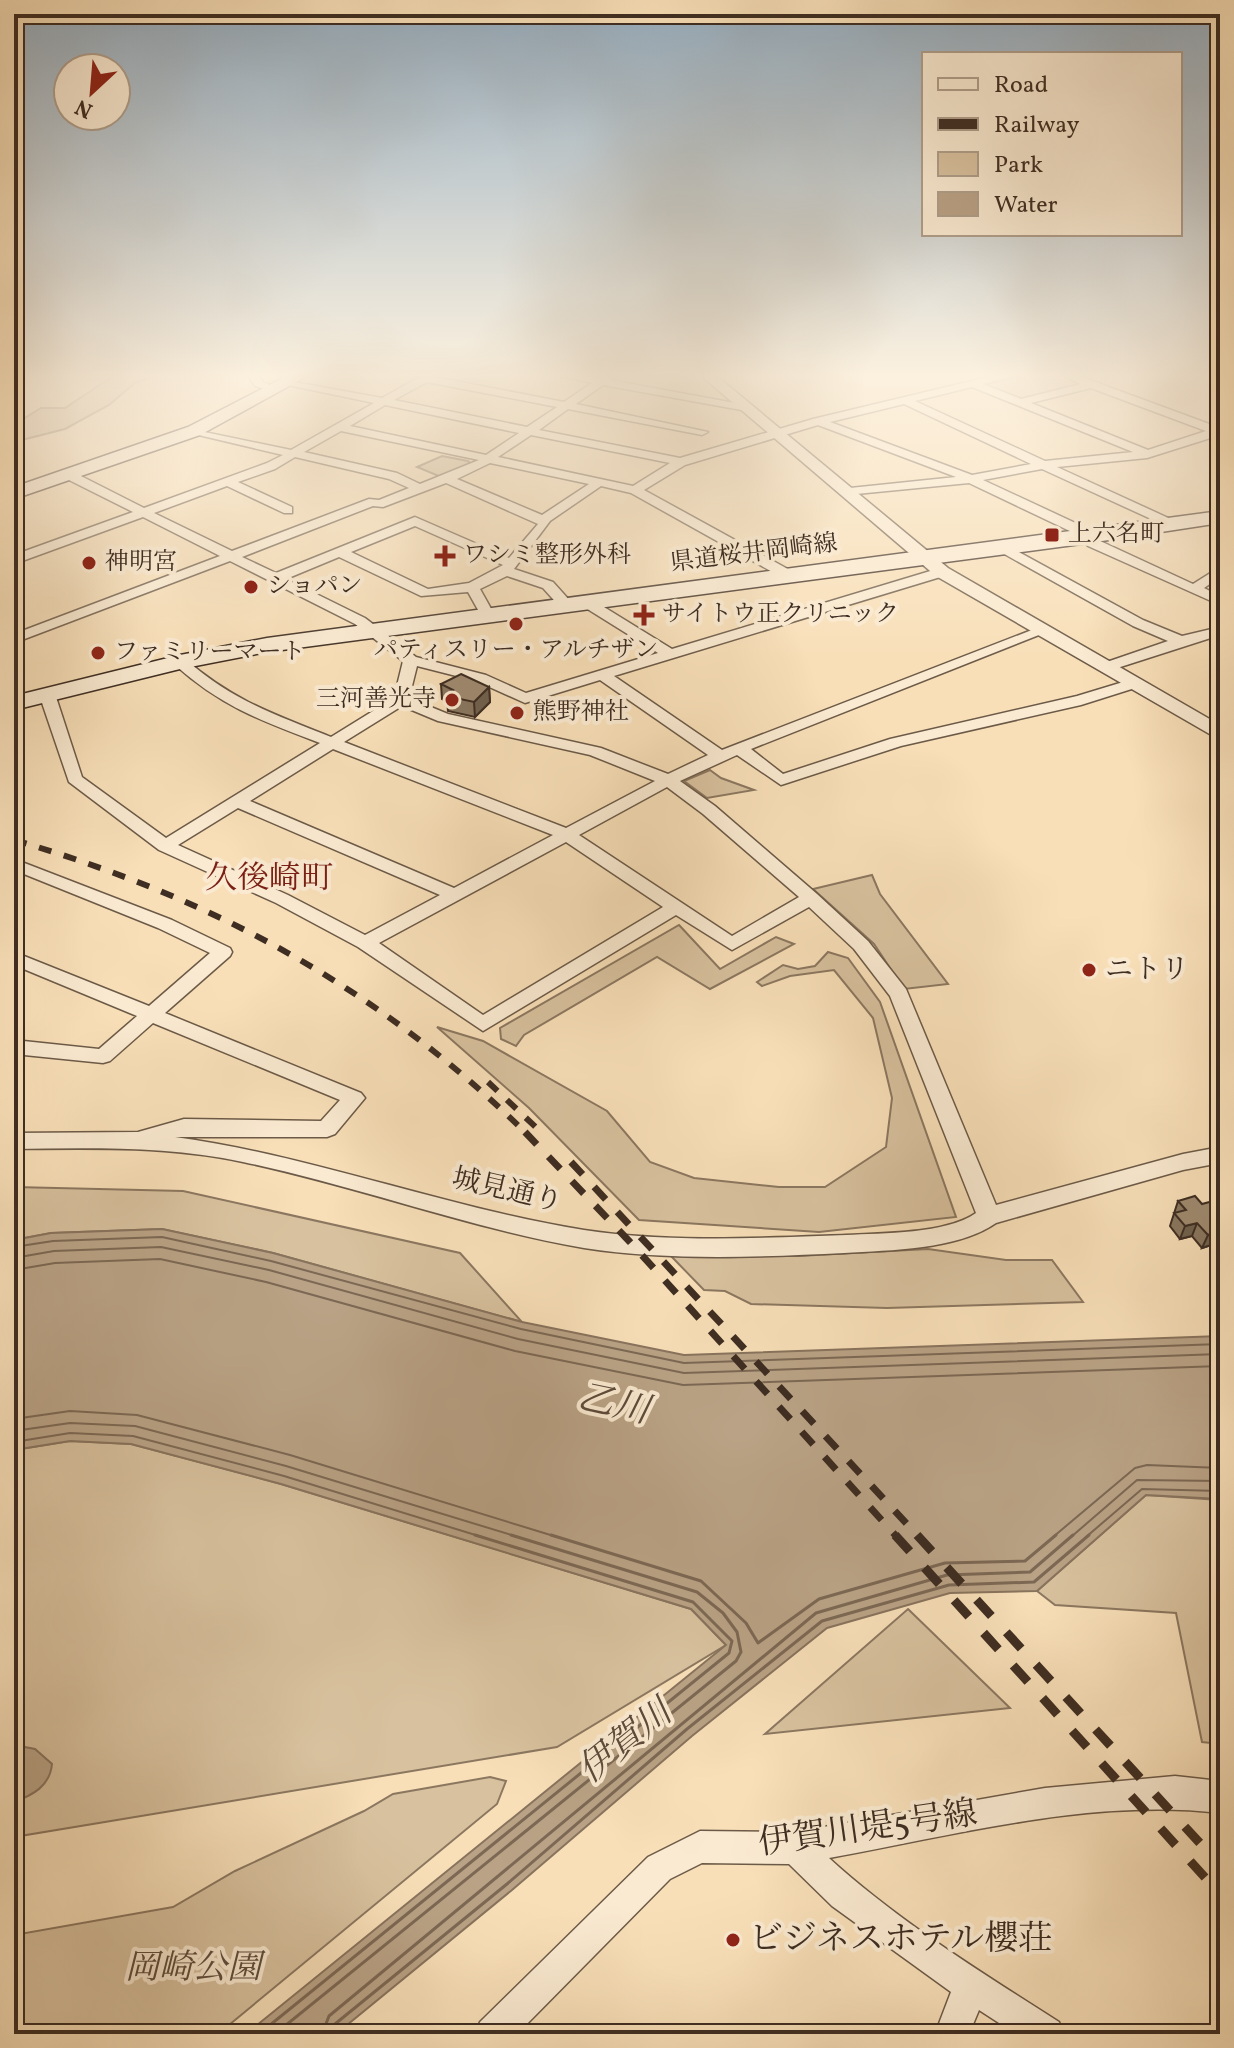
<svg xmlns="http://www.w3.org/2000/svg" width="1234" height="2048" viewBox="0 0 1234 2048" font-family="Vollkorn,'Noto Serif JP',serif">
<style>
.green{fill:#d8c19e;stroke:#8b7760;stroke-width:2}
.water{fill:#b9a285;stroke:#88735d;stroke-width:2}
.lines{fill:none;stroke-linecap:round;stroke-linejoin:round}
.shore-far1{stroke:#7c6854;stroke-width:2}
.shore{stroke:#7c6854;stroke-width:3}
.minor-casing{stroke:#6c5a48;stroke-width:3}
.tertiary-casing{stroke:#6c5a48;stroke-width:3}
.secondary-casing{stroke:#3e2d22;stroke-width:3}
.minor{fill:#faead1;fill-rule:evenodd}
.tertiary{fill:#faead1;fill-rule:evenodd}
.secondary{fill:#faead1;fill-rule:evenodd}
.rail-far2{stroke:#3e2d22;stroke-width:6;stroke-dasharray:13 13;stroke-linecap:butt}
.rail-far1{stroke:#3e2d22;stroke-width:7;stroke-dasharray:17 17;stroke-linecap:butt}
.rail{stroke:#3e2d22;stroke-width:9;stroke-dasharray:22 22;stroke-linecap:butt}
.wall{fill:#897760;stroke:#3e2d22;stroke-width:2}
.shaded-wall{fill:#6f614e;stroke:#3e2d22;stroke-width:2}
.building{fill:#9f8a70;stroke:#3e2d22;stroke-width:2}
.poi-dot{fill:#8f2418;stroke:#faead1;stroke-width:3}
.labels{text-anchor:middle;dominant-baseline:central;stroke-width:8;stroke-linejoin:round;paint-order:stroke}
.far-poi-label{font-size:24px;fill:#3e2d22;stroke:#faead1;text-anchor:start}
.far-street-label{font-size:24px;fill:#3e2d22;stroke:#faead1}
.poi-label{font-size:28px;fill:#3e2d22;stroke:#faead1;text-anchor:start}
.street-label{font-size:28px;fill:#3e2d22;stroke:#faead1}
.quarter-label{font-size:32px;fill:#7a1f14;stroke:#faead1}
.near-street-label{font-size:34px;fill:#3e2d22;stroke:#faead1}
.near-poi-label{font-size:34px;fill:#3e2d22;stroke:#faead1;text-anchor:start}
.near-park-label{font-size:34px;font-style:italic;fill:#5d4b3b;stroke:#faead1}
.near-water-label{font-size:36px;font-style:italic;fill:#5d4a3b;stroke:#faead1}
</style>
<rect width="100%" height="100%" fill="#f8dfb8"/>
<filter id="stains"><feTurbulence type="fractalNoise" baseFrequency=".0025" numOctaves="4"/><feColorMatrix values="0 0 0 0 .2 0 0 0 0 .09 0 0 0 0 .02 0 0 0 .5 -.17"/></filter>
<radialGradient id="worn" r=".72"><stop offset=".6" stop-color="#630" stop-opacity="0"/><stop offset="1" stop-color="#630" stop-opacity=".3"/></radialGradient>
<g class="green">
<polygon points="96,373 163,373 135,383 109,405 65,429 14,442 14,421 23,419 41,408 65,408 113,376"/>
<polygon points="1037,373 1053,373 1084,384 1024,400 982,385"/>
<polygon points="442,456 468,461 471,464 441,477 417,467"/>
<polygon points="710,770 721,778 754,790 707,798 684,781"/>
<polygon points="872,875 880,894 948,984 904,989 874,944 813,889"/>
<polygon points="679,925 720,969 776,937 794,944 710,989 657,957 524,1035 516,1046 501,1039 500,1028"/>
<polygon points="828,952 848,958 880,1002 956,1217 819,1232 639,1220 529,1108 437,1027 483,1041 607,1111 650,1162 694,1178 779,1187 825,1187 886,1147 892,1098 873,1018 834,970 790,976 762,986 757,982 783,965 798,969 815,966"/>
<polygon points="14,1187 183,1191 460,1253 522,1322 273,1253 162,1229 51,1233 14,1240"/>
<polygon points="928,1249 1006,1260 1052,1260 1083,1302 887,1308 751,1304 725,1291 704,1290 669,1254 798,1256"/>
<polygon points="70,1441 131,1444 281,1484 691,1609 726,1645 557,1747 14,1837 14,1450"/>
<polygon points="1146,1495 1220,1500 1220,1744 1202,1742 1176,1613 1055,1605 1037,1591"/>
<polygon points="908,1609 1010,1708 765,1734"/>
<polygon points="490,1777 506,1781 497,1804 218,2034 14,2034 14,1935 173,1907 235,1871 364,1811 393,1794"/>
</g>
<g class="water">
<polygon points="162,1229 273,1253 522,1322 684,1355 1220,1336 1220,1499 1146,1495 1037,1591 950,1593 827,1628 692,1736 512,1890 336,2034 246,2034 726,1645 691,1609 281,1484 131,1444 70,1441 14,1450 14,1240 51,1233"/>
<path d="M14,1745L35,1749L52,1764C50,1786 33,1795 14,1802Z"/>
</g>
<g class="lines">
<g class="shore-far1">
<polyline points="14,1247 53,1241 162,1237 271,1261 521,1329 684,1363 1220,1344"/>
<polyline points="14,1258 54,1251 161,1247 269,1270 518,1339 684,1373 1220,1354"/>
<polyline points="14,1270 55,1263 160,1259 266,1282 515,1351 683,1385 1220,1366"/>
<polyline points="14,1419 70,1411 137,1415 290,1455 557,1537"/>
<polyline points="14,1431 70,1423 135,1426 286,1466 518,1537"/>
<polyline points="14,1442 70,1433 133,1436 284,1476 482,1537"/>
<polyline points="1053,1537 1135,1468 1147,1465 1220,1468"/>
<polyline points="1071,1537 1137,1480 1220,1481"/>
<polyline points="1086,1537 1142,1489 1220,1491"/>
</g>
<g class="shore">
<polyline points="551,1535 701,1581 746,1623 758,1643 819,1599 945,1563 1025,1561 1056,1535"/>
<polyline points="259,2034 729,1653 732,1641 693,1602 475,1535"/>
<polyline points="275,2034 736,1661 741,1652 737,1632 723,1613 697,1592 511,1535"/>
<polyline points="322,2034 329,2016 816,1613 947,1575 1030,1572 1073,1535"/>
<polyline points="332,2034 335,2024 507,1884 687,1729 822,1621 949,1585 1034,1582 1089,1535"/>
</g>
<defs>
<g id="minor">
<polygon points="246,373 256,373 263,382 279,389 274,392 255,386"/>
<path d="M427,373H439L435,377L564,402L592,383L547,373L599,378L607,373H619L610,380L751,406L753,408L747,411L603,385L576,404L708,432L702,435L568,409L539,430L680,458L813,419L1005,373H1022L983,384L1021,399L1081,384L1057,373H1071L1220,428V435L1147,458L1057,467L1177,522V528L1173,529L1042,469L983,480L1084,527L1098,540L1193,584L1220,567V577L1204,588L1220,596V605L1088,546L1074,533L969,483L846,495V489L850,488L956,477L818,425L685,465L644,490L795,573V579H785L631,493L601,486L550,521L514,569L553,582L571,602V608H561L543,588L507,576L480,589L494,614L487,618L482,617L468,592L421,596L339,557L286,579L365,618L416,657L486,675L526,693L658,653L581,605V599H591L672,649L937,569H947V575L614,676L722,750L1037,628L1042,627L1049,631L751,749L783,774L890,739L1077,696L1133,679L1138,681V687L1081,705L901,746L781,785L737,755L680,781L715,806L817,894L868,941L906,989L996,1205L1183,1154L1220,1147V1163L1183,1170L996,1223C957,1250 891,1250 844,1253C762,1257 665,1261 584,1248C468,1228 358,1186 243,1162C167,1146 91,1148 14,1149V1133L138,1132L184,1119L321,1121L340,1100L153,1023L110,1061L103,1063L14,1054V1040L99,1049L137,1016L14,965V952L149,1006L210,953L158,928L14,870V859L172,920L230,948L232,952L230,956L165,1013L361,1093L365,1098L335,1134L327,1137H175C314,1156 446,1208 584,1230C668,1243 762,1238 846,1235C882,1233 946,1234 976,1213L890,996L854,949L809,907L732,950L676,915L483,1031L358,947L276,903L159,850L69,782L39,694L42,691L47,689L55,694L82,777L166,838L320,743C262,721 222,707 175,665V659H185C232,700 273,714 331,737L394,698L403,661L355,624L230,561L14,643V634L220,556L143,517L14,564V555L133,512L65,478V472H73L144,508L267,463L283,455L190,433V429L291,450L374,403L283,384V380L382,398ZM427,382L557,407L527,427L394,400ZM972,387L1133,452L1045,461L915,401ZM1091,388L1206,431L1148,450L1031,403ZM904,404L1031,464L972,475L830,422ZM385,405L519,433L486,455L350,426ZM341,431L479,460L420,484L397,473L304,452ZM531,435L670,463L633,486L498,457ZM295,457L389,479L409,488L379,500L369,499L232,551L154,513L227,486L284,513H292V507L238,482L275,469ZM490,463L589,484L542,515L457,479ZM446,483L538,524L509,558L415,517L276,573L242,557L373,506L383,507ZM415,526L503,565L469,583L428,589L351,552ZM417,666L476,681L525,703L600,680L708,755L668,774L601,748L448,714L409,698ZM402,706L438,721L590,755L655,781L566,828L344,742ZM333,749L553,835L454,888L250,801ZM667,787L703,814L799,897L732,936L579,835ZM238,808L440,895L365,935L288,895L178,845ZM566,842L663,907L483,1015L379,943Z"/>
<polygon points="1004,544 1143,620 1182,636 1220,627 1220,635 1111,670 1101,670 1101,664 1168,641 1133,626 999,551 999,545"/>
<path d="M1175,1776L1220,1781V1813C1091,1798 956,1835 829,1858C898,1921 981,1972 1059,2022L1064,2034H1016L979,2010L969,2034H935L951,1992L832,1906L789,1864L702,1863L670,1879L517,2034H475L480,2022L648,1857L700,1831L795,1832L1045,1788Z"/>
</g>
<polygon id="tertiary" points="698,373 713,373 948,568 1220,725 1220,740 936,576"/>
<g id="secondary">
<polygon points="293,373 313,373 200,435 14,499 14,487 188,427"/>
<polygon points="1220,511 1220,523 1089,543 267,652 180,669 14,710 14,696 180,655 267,638"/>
</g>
</defs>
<use href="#minor" class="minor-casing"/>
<use href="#tertiary" class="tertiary-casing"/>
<use href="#secondary" class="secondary-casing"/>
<use href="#minor" class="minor"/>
<use href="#tertiary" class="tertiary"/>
<use href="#secondary" class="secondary"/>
<g class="rail-far2">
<path d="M14,840C213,898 379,988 527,1134"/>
<polyline points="488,1082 543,1134"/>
</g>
<g class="rail-far1">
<polyline points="525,1132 630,1242 897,1537"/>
<polyline points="571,1162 919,1537"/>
</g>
<g class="rail">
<polyline points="895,1535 1220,1894"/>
<polyline points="917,1535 1220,1865"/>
</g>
</g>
<g class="wall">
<polygon points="441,684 489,687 490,702 475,717 448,711 447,701 442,699"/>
<polygon points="1178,1201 1220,1242 1202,1248 1192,1236 1180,1239 1170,1226"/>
</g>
<g class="shaded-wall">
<polygon points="489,687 490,702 475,717 474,702"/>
<polygon points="1197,1223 1192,1236 1180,1239 1185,1226"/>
<polygon points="1220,1231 1220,1242 1202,1248 1208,1235"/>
</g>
<g class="building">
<polygon points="461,674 489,687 474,702 446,696 453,690 441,684"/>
<polygon points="1195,1196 1202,1204 1220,1199 1220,1219 1217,1220 1220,1224 1220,1231 1208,1235 1197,1223 1185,1226 1174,1213 1186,1210 1178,1201"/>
</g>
<linearGradient id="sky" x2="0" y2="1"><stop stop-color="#95adc0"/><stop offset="0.57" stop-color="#fcf1df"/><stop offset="1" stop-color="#fcf1df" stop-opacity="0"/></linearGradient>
<rect width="1234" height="659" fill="url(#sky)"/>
<g class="poi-dot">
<rect x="1044" y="527" width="16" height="16" rx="4"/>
<path d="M441 544h8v8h8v8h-8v8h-8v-8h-8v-8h8z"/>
<circle cx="89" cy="563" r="8"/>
<circle cx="251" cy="587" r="8"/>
<path d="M640 603h8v8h8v8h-8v8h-8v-8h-8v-8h8z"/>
<circle cx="516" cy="624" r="8"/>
<circle cx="98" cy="653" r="8"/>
<circle cx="452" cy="700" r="8"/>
<circle cx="517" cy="713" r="8"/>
<circle cx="1089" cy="970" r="8"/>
<circle cx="733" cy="1940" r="8"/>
</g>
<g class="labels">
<g class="far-poi-label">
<text x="1068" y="535">上六名町</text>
<text x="463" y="556">ワシミ整形外科</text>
<text x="105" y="563">神明宮</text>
<text x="267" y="587">ショパン</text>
<text x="662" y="615">サイトウ正クリニック</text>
<text x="516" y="651" text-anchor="middle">パティスリー・アルチザン</text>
<text x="114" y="653">ファミリーマート</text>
<text x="436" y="700" text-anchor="end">三河善光寺</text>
<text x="533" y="713">熊野神社</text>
</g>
<g class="far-street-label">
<text transform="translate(754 554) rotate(-7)">県道桜井岡崎線</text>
</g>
<g class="poi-label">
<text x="1105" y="970">ニトリ</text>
</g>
<g class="street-label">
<text transform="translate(507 1191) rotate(13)">城見通り</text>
</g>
<g class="quarter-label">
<text x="269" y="880">久後崎町</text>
</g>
<g class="near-street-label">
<text transform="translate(868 1830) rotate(-8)">伊賀川堤5号線</text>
</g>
<g class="near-poi-label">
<text x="749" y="1940">ビジネスホテル櫻荘</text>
</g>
<g class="near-park-label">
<text x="193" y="1969">岡崎公園</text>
</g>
<g class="near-water-label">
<text transform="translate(613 1406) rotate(12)">乙川</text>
<text transform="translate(626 1743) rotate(-39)">伊賀川</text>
</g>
</g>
<rect width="1234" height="2048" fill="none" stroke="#f8dfb8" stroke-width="48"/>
<rect x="16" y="16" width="1202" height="2016" fill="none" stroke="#3e2d22" stroke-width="4"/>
<rect x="24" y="24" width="1186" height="2000" fill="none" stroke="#3e2d22" stroke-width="2"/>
<rect x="922" y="52" width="260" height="184" fill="#faead1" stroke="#af9e8b" stroke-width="2"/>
<rect x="938" y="78" width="40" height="12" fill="#faead1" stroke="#af9e8b" stroke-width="2"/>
<text x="994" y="92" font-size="24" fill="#3e2d22">Road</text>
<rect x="938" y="118" width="40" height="12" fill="#3e2d22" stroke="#af9e8b" stroke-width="2"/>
<text x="994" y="132" font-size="24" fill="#3e2d22">Railway</text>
<rect x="938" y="152" width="40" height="24" fill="#d8c19e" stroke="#af9e8b" stroke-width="2"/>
<text x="994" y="172" font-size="24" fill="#3e2d22">Park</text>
<rect x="938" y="192" width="40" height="24" fill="#b9a285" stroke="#af9e8b" stroke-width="2"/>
<text x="994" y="212" font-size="24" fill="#3e2d22">Water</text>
<g transform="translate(92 92) rotate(206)"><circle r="38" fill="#faead1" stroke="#af9e8b" stroke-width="2"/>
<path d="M0-6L14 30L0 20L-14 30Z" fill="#8f2418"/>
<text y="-12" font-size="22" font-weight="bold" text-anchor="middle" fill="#3e2d22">N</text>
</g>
<rect width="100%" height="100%" filter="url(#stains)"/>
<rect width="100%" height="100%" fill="url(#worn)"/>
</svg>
